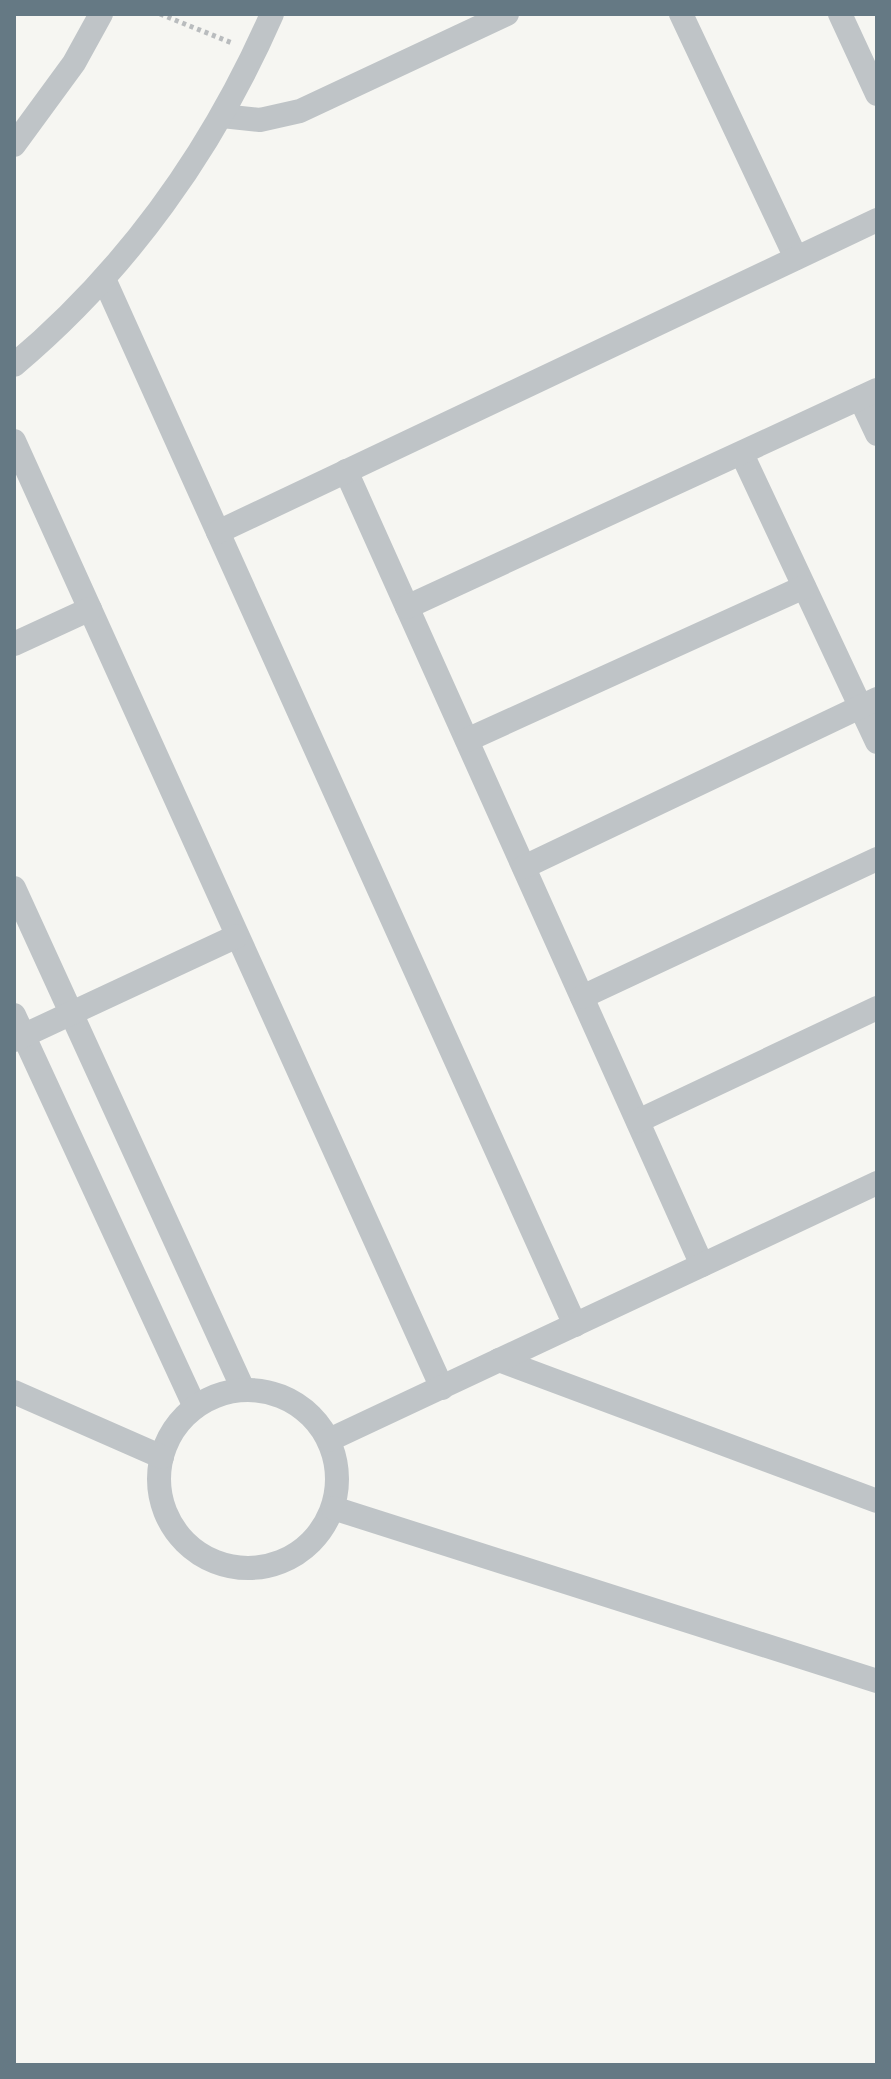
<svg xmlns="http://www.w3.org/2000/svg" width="891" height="2079" viewBox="0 0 891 2079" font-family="Helvetica,sans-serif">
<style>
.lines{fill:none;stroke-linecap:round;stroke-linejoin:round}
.path{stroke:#b9bcbe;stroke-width:5;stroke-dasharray:4 4;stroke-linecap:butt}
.street{stroke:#bfc4c7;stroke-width:24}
</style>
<rect width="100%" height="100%" fill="#f6f6f2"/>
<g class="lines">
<polyline class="path" points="160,14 232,43"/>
<g class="street">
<polyline points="681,14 796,258"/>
<polyline points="840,14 877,94"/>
<polyline points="222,116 260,120 300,111 507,14"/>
<polyline points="14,145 74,63 101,14"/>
<polyline points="104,279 575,1325"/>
<path d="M14,365C127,270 213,149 272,14"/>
<polyline points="860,398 877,434"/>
<polyline points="14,441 442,1388"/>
<polyline points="742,454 877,742"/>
<polyline points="346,471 702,1265"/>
<polyline points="218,532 877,220"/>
<polyline points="407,607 877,390"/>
<polyline points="14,644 90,609"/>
<polyline points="467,740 804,587"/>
<polyline points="524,867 877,699"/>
<polyline points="14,888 243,1389"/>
<polyline points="582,997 877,859"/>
<polyline points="14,1015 195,1407"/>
<polyline points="14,1040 237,936"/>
<polyline points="638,1121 877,1008"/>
<polyline points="499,1360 877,1501"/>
<circle cx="248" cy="1479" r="89"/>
<polyline points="14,1392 162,1457"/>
<polyline points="329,1440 877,1183"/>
<polyline points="333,1508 877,1681"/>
</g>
</g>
<rect width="891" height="2079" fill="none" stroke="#657984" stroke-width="32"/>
</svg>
